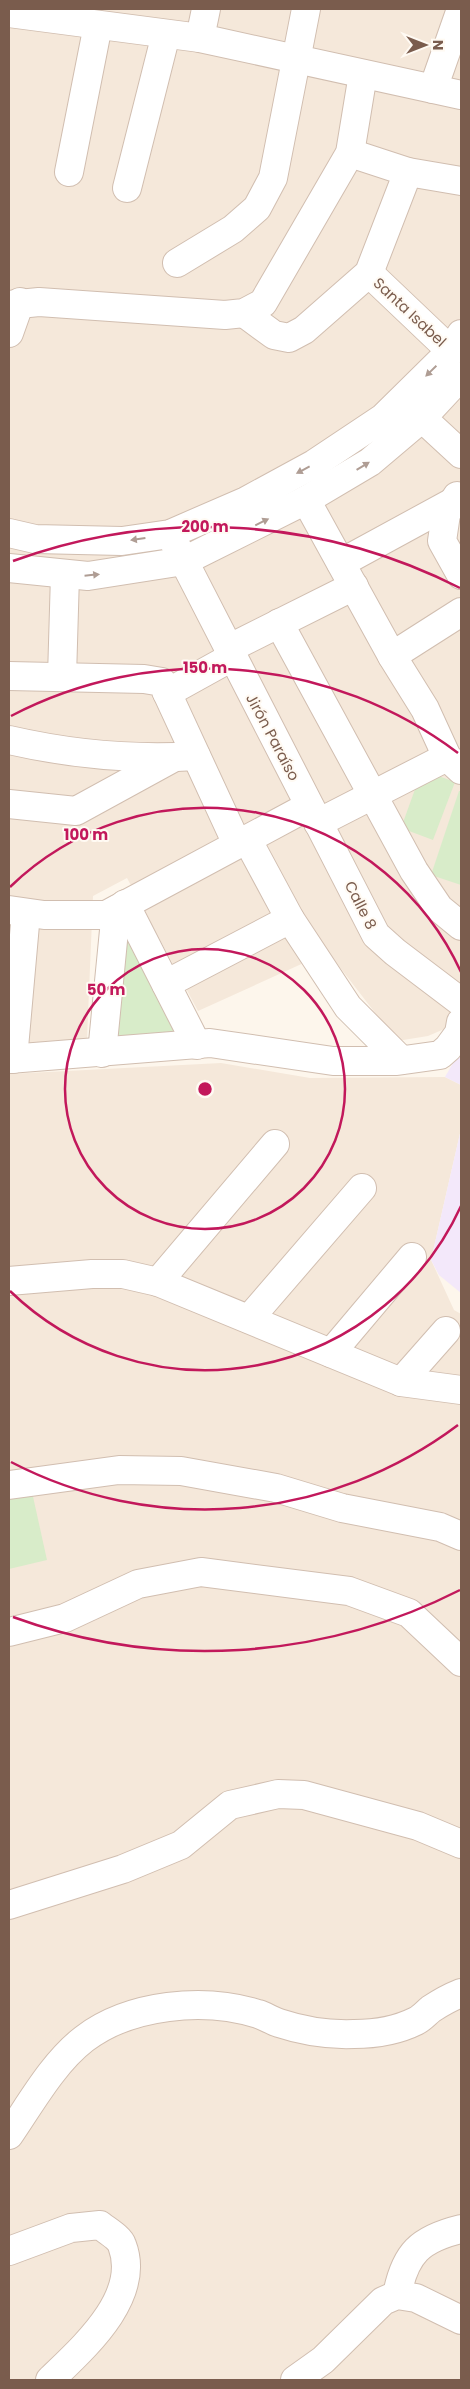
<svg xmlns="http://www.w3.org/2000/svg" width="470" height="2389" viewBox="0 0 470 2389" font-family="Poppins,sans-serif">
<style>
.residential{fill:#f5e8da}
.education{fill:#f3e8fa}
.green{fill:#d8ecc9}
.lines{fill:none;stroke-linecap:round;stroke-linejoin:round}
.minor-casing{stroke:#d1beb0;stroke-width:30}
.minor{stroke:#fff;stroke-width:28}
.oneway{fill:#af9d94}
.ring{fill:none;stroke:#c2185b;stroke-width:2.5}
.labels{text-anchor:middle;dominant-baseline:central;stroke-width:4;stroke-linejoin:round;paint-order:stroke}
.street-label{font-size:15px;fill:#7a5c4d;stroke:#fffaf3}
.centre{fill:#c2185b;stroke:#fffaf3;stroke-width:2.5}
.ring-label{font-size:15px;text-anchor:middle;font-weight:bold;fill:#c2185b;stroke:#fffaf3;stroke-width:4;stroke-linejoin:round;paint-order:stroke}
</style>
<rect width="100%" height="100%" fill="#fdf6ec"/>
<g class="residential">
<polygon points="9,9 461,9 461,1017 449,1027 428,1036 397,1041 328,952 198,1011 127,878 93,896 87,1039 9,1045"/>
<polygon points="221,1063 310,1078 445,1077 461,1085 461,1129 431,1260 454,1310 461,1314 461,2380 9,2380 9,1074"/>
</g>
<g class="education">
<polygon points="461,1049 461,1085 445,1077"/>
<polygon points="461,1129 461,1293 439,1275 431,1260"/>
</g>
<g class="green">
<polygon points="422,770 455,782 433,840 401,828"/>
<polygon points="459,791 461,791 461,885 431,875"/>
<polygon points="125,929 180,1033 119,1045 111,1029"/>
<polygon points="32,1492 47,1560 9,1569 9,1497"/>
</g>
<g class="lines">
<defs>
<g id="minor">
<polyline points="9,13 200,38 461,95"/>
<polyline points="200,38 206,9"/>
<polyline points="433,89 461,9"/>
<polyline points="350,153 408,172 461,181"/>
<polyline points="69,172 98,25"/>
<polyline points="127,188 166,34"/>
<polyline points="177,263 233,229 257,208 273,178 306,9"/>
<polyline points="369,273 451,351"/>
<polyline points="9,305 39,302 225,315 244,313 263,303 350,153 363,74"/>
<polyline points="244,313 274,335 289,338 304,330 369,273 408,172"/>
<polyline points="9,333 20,302"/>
<polyline points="422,418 461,454"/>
<polyline points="457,496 446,514 442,541 461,575"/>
<polyline points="306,500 392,656 425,709 447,757 461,770"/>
<polyline points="9,533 35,539 122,541 170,534 246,501 314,464 383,418 451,351 461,334"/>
<polyline points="170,534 376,935 395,952 461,1002"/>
<polyline points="341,563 453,502"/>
<polyline points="9,568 88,576 184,561 306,500 370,462 422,418 461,376"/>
<polyline points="279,623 414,871 439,908 461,926"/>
<polyline points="228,649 354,586"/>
<polyline points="392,656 461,612"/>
<polyline points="9,676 144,679 162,682 237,844"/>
<polyline points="62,677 65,575"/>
<polyline points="167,693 232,657"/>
<path d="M9,740C70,754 133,760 196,756"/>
<polyline points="9,804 76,811 171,759"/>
<polyline points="318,823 447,757"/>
<polyline points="247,839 290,919 348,1007 401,1060"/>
<polyline points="125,904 197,1045"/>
<polyline points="9,910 44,915 106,915 309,806"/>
<polyline points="166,984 290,919"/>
<polyline points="102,1053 116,910"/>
<polyline points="9,1059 210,1043 333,1061 397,1061 440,1055 448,1048 459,1033 461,1022"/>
<polyline points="13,1059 26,913"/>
<polyline points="9,1281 92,1274 123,1274 158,1282 401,1382 461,1390"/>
<polyline points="158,1282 275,1144"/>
<polyline points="249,1319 362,1188"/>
<polyline points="331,1353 412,1257"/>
<polyline points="401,1382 446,1331"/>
<polyline points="9,1485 119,1470 181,1471 276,1488 342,1508 440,1527 461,1536"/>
<polyline points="9,1632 65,1618 138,1584 201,1572 349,1591 409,1613 461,1662"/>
<polyline points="9,1905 123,1869 181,1845 230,1805 278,1794 304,1795 418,1826 461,1844"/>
<path d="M9,2135C31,2103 53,2063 84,2039C130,2004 204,1997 258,2014C265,2016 272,2021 279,2023C303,2031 328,2035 354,2034C374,2034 398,2030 416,2021C422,2018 426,2013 431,2009C440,2003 451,1997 461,1993"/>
<path d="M9,2251L71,2228L100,2225C106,2230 120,2238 122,2245C142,2297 83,2348 50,2380"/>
<path d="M397,2295C405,2253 420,2239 461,2229"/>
<polyline points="295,2380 323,2360 383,2301 397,2295 416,2298 461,2320"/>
</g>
</defs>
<use href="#minor" class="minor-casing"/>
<use href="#minor" class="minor"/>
</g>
<defs><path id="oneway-solid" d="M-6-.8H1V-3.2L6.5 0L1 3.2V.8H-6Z" transform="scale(1.25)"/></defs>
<g class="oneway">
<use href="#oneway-solid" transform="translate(431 371) rotate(136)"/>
<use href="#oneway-solid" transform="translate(363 466) rotate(-31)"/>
<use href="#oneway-solid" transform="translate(303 470) rotate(152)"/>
<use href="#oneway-solid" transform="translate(262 522) rotate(-26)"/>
<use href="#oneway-solid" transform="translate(138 539) rotate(172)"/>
<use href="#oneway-solid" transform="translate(92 575) rotate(-6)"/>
</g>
<g class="ring">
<circle cx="205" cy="1089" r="140"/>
<path d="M461 1206A281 281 0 0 1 10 1291M10 887A281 281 0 0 1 461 972"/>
<path d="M458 1425A421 421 0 0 1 11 1462M11 716A421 421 0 0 1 458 753"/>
<path d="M460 1590A562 562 0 0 1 13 1617M13 561A562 562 0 0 1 460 588"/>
</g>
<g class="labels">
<g class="street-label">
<text transform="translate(410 312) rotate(43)">Santa Isabel</text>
<text transform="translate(273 737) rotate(62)">Jirón Paraíso</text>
<text transform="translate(361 905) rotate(63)">Calle 8</text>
</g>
</g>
<circle cx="205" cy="1089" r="8" class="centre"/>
<g class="ring-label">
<text x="205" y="532">200 m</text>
<text x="205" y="673">150 m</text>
<text x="86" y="840">100 m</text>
<text x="106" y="995">50 m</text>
</g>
<rect width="470" height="2389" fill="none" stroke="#7a5c4d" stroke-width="20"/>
<g transform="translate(425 45) rotate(90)" stroke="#fffaf3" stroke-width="4" paint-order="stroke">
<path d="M0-4L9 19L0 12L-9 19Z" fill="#7a5c4d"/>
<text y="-8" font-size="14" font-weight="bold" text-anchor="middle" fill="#7a5c4d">N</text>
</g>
</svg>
